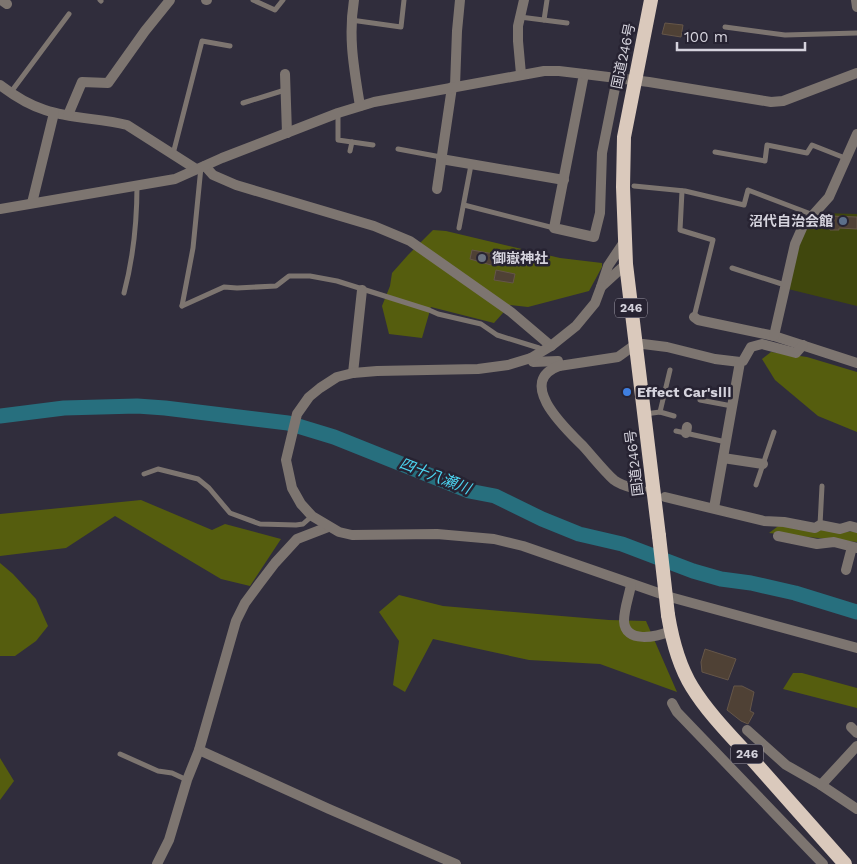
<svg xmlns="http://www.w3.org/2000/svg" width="857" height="864" viewBox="0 0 857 864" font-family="'Work Sans','Noto Sans JP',sans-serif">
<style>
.green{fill:#40470d}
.forest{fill:#555d0e}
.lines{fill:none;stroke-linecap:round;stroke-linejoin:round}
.river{stroke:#276f7e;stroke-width:15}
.building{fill:#4f4135;stroke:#655649}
.service{stroke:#7d7570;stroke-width:5}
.minor{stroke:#7d7570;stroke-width:10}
.tertiary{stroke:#7d7570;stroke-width:10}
.trunk{stroke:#dac9bc;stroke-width:14}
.trunk-bridge{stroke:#dac9bc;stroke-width:14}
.service-dot{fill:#5c6f8a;stroke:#272332;stroke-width:2}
.worship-dot{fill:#6b7280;stroke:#272332;stroke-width:2}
.shop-dot{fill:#3f7fe0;stroke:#272332;stroke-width:2}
.labels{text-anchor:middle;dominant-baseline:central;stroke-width:5;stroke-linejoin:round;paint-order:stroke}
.shield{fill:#272332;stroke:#a19eaa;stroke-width:1}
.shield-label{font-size:12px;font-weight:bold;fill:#d5d3dd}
.street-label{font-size:14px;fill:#d5d3dd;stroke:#272332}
.poi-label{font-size:14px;font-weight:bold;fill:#d5d3dd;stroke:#272332;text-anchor:start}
.water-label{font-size:15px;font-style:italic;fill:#4cd5f1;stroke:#272332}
</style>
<rect width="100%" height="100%" fill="#302d3c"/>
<polygon class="green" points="819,213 857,214 857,306 788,289 802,236"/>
<g class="forest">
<polygon points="433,230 446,231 560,258 602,263 602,267 589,291 528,307 510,305 494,323 431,307 422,338 389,334 382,306 390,286 392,273 408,255"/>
<polygon points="771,352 807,357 857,372 857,432 818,416 775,380 762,359"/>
<polygon points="141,500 212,530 225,524 281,539 250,586 221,579 115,516 66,548 0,556 0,514"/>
<polygon points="781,524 842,532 857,531 857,542 769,533"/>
<polygon points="0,563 13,574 36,599 48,626 36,641 15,656 0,656"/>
<polygon points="399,595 443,606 609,620 646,621 677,692 600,664 529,660 433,639 405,692 393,685 399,641 379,612"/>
<polygon points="793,673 802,673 857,688 857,708 783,689"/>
<polygon points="0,758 14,781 0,800"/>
</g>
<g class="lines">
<polyline class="river" points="0,416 64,408 137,406 165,408 288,423 334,437 469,491 495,496 542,519 579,534 622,544 693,571 721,579 751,583 795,593 857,612"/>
</g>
<g class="building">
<polygon points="665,23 683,25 681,37 662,34"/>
<polygon points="830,216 857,217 857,229 839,228 839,230 830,230"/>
<polygon points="472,250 494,254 493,262 492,262 491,265 470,259"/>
<polygon points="496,270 515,274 513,283 494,280"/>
<polygon points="705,649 736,659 728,680 702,672 701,662"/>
<polygon points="734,686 742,686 754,692 750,711 754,713 748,724 741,721 727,710"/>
</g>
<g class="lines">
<g class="service">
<polyline points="100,0 101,1"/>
<polyline points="253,0 275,10 283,0"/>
<polyline points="520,17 567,23"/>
<polyline points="351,20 401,27 404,0"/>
<polyline points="544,20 547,0"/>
<polyline points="725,27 785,35 857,33"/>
<polyline points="11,92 69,14"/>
<polyline points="243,103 285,90"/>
<polyline points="338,113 338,140 373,145"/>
<polyline points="398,149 441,157"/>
<polyline points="350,151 352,142"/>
<polyline points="715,152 765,161 767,145 807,153 812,145 845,158"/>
<polyline points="173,154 202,41 230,46"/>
<polyline points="634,186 685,191 744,205 748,190 811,214"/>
<polyline points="682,191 680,230 713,240 694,317"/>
<polyline points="464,205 554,228"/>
<polyline points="459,228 471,165"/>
<polyline points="732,268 785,285"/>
<path d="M124,293C133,259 137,221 137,185"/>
<polyline points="182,306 224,287 237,288 276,286 289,276 310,276 337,281 429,310 438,314 481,324 497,335 539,348 543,351"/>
<polyline points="182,306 193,248 201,167"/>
<polyline points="700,400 732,406"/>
<polyline points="660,412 670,370"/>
<polyline points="645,414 660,412 674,416"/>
<polyline points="676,431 726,442"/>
<polyline points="144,474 158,469 198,479 209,488 230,513 260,524 296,525 303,524 312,516"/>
<polyline points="756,485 774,432"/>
<polyline points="820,525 822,486"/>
<polyline points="120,754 158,771 172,773 187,780"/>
</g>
<g class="minor">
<polyline points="1,0 7,4"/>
<polyline points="206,0 207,0"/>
<path d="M354,0C348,38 354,68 360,106"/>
<polyline points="856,0 857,7"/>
<polyline points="285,74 287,133"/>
<polyline points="521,74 518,41 518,26 524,0"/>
<path d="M0,85C13,95 29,105 45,110C71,119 100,118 127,125L196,169"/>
<polyline points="455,86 457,31 460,0"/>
<polyline points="68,115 82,82 108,83 145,31 170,0"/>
<polyline points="441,159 564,180"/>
<polyline points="205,166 213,175 236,185 374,226 410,241 511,312 551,346"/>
<polyline points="437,189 452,87"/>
<polyline points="32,203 54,113"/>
<polyline points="0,209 175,179 222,158 338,113 374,102 544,71 559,71 584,74 554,228 594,237 600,213 602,153 617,78"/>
<polyline points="603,285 626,264"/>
<polyline points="601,287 608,266 624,242"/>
<polyline points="694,317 698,320 774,336 857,363"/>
<polyline points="774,336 795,244 803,226 829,197 857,134"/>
<polyline points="531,358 533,362 558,361 559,366"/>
<polyline points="353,373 362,290"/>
<polyline points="686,433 687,427"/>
<polyline points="723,458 763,464"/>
<path d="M643,491C634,488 621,486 614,480C603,470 593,457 583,446C566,429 515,382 559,366L618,357L636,344H643L667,347L715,359L740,362"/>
<polyline points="665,497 764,521 784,522 815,528 820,525 840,529 850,526 857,528"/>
<polyline points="714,508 740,362 743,361 751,347 762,344 796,353 803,345"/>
<polyline points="778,536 817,544 834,542 857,548"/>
<polyline points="846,570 852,547"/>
<polyline points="672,703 677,712 823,864"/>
<polyline points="851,727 857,733"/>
<polyline points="747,730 786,765 821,785 857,809"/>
<polyline points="199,750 329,809 456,864"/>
<polyline points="821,785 857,746"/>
<polyline points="157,864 169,840 187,780 199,750 236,621 245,603 259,584 275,563 297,539 328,527"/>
</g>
<g class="tertiary">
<polyline points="584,74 649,82 771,102 783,101 857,73"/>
<polyline points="601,287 595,303 576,326 551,346 531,358 508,365 478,369 377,371 353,373 337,377 320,388 309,397 297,414 286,460 292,488 301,504 312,516 339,532 352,535 437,534 494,539 523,546 670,597 857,648"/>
<path d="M631,585C629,596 624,609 624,621C625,644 656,637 671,631"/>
</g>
<g class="trunk">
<polyline points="651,0 624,137 623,187 626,264 659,536"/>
<path d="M668,615C672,639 679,666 692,687C708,713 731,736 751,758C782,793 814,829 845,864"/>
</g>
<polyline class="trunk-bridge" points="659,536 668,615"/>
</g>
<circle class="service-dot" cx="843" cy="221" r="5"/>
<circle class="worship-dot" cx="482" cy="258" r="5"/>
<circle class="shop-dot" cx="627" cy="392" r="5"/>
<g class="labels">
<g class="shield">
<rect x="615" y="298.5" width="32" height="19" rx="4"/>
<rect x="731" y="744.5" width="32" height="19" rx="4"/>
</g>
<g class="shield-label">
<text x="631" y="308">246</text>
<text x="747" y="754">246</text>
</g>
<g class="street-label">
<text transform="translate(623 56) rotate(-78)">国道246号</text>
<text transform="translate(634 463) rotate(-97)">国道246号</text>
</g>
<g class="poi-label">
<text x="833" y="221" text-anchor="end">沼代自治会館</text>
<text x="492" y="258">御嶽神社</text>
<text x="637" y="392">Effect Car'sⅢ</text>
</g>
<g class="water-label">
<text transform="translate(435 476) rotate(21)">四十八瀬川</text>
</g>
</g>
<path d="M677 42v8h128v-8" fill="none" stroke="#d5d3dd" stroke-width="2.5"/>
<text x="684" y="42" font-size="15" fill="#d5d3dd" stroke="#272332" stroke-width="4" paint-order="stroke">100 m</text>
</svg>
